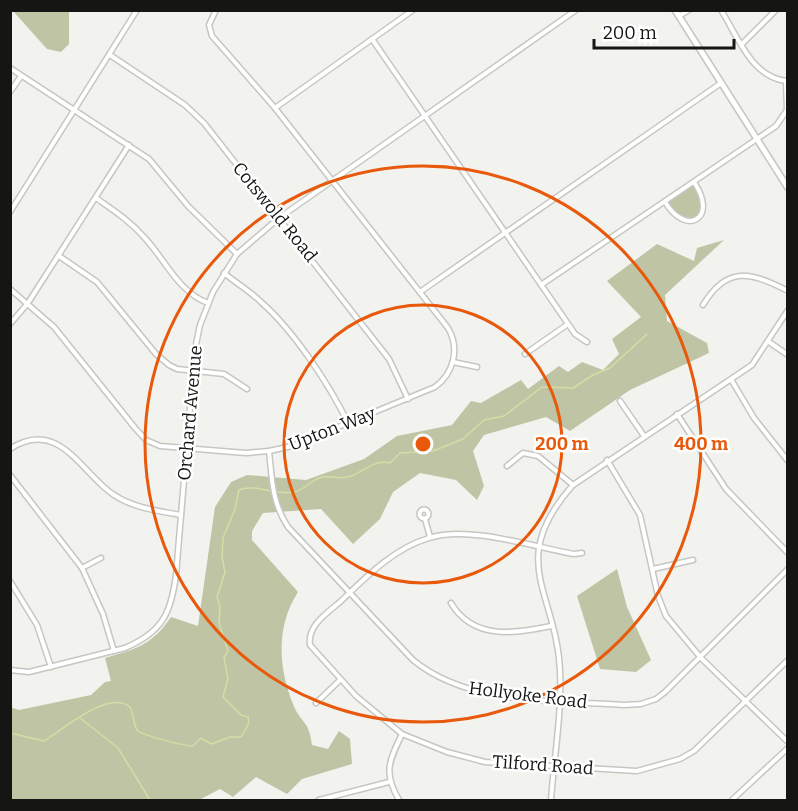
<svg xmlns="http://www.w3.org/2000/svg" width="798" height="811" viewBox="0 0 798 811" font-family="Bitter,serif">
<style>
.green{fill:#bfc5a4}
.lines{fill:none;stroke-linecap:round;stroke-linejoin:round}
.stream{stroke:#d3dda5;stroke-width:1.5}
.street-casing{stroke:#c6c7c3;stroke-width:7}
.secondary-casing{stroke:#c6c7c3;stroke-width:8}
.street{stroke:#fff;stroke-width:4}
.secondary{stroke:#fff;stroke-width:5}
.ring{fill:none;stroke:#e8590c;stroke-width:3}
.labels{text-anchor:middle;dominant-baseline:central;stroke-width:5;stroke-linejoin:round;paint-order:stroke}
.street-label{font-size:18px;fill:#151514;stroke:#fff}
.centre{fill:#e8590c;stroke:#fff;stroke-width:3}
.ring-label{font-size:18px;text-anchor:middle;font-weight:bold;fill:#e8590c;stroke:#fff;stroke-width:5;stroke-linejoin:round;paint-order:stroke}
</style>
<rect width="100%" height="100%" fill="#f2f2ef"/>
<g class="green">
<polygon points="13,11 69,11 69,44 61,52 47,49"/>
<path d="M694,182C707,201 710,221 680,219L665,202Z"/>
<path d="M724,240L665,295L667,321L707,343L709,353L630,390L570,431L546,417L484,435L473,451L484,486L477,500L456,480L420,473L393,492L380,519L353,544L321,509L263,513L252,531V540L298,592C276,626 278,667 293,704C300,723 309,719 312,745L328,749L339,731L350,739L352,764L302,779L287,794L256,777L233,797L220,789L199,800H11L10,707L19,710L91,695L105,682L111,681L105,658C136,649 152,645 171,617L198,626L215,507L231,482L247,475L306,480L364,459L397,436L452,425L471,401L481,403L521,380L528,389L559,366L568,372L582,362L603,370L619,354L612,339L641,317L607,281L657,244L694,261L697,248Z"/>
<polygon points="617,569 627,607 651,660 636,672 600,669 577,596"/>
</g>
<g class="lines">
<g class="stream">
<polyline points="80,718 118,748 150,800"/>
<path d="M10,733L44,741C63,730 108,689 130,707C134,714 133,723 137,730C140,735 185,746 193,746L201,738L211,744L230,737H241L249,723L248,717L241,715L223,697L228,679L224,657L228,651L219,623L220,606L217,597L225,572L222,557L223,538L235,509L239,490C254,483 276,496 294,492C305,490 313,478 323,477C333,476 341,480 351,476C364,471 376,459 390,463L400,453L433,451L463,439L484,420L504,416L542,387L573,388L593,375L610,368L647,334"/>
</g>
<defs>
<g id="street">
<path d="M721,10C738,37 752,78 787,81"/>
<polyline points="679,16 689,10"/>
<polyline points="372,39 575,334 587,342"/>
<polyline points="742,44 776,10"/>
<polyline points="110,55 185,105 204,123 389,359 408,399"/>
<polyline points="10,68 149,159 188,206 237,254"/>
<polyline points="10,92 21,76"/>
<polyline points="275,108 413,10"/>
<path d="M96,198C113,210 130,221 144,237C164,258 179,293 208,303"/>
<path d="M665,202C686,237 719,219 694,182"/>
<polyline points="10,212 137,10"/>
<polyline points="59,256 97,282 156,354 169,365 177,369 224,374 247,389"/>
<path d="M224,273C236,283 250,291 261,302C294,331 329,384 348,423"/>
<polyline points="541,285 776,126 787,110 786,82"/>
<path d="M10,289L54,327L135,428L146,440L160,446L246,453L269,451L292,446L435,387C454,373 460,348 448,328L275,108L212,36L209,25L216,10"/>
<polyline points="420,292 721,83"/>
<path d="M703,305C727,265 751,272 788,291"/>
<polyline points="10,324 28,303 129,145"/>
<polyline points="769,342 788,355"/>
<polyline points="525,354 568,324"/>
<polyline points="453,362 477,367"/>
<polyline points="732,381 754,418 788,461"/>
<polyline points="620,401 644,436"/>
<polyline points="677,414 726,489 788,553"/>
<path d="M10,449C59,417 82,474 114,495C134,508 158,511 181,515"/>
<path d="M269,451C272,479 272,503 288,527L413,660C469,706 555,700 624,705L641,704L656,699L665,692L788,569"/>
<polyline points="607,460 640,515 658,596 666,616 701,658 788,742"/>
<polyline points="507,466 523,453 538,456 573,485"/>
<polyline points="10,475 82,568 103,614 114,651"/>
<circle cx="424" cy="514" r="4.5"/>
<polyline points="425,519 430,537"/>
<path d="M582,553L574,554C533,547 469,525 429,538C394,548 365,578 340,602C327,613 307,626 310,645L356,696L402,734L447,752L485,762L637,771L680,759L694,751L788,660"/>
<polyline points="82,568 101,558"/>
<polyline points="653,569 693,560"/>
<polyline points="10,581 37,625 51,667"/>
<path d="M451,603C473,640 514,634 551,626"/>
<path d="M10,670L29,672L125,648C162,632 171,614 176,575L195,349L200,325L213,292L237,254L279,218L576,10"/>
<polyline points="316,703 340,680"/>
<polyline points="319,800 389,782"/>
<path d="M399,800C383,773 389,761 402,734"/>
<path d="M551,800C554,758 562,714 560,671C557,593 505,561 573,485L752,365L788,310"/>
<polyline points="732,800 788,748"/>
</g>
<polyline id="secondary" points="675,10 788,188"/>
</defs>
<use href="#street" class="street-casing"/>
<use href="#secondary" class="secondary-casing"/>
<use href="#street" class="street"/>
<use href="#secondary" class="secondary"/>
</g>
<g class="ring">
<circle cx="423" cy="444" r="139"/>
<circle cx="423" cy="444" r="278"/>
</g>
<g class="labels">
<g class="street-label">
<text transform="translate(275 212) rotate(51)">Cotswold Road</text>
<text transform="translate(190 413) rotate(-85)">Orchard Avenue</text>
<text transform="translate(332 429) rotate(-21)">Upton Way</text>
<text transform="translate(528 695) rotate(7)">Hollyoke Road</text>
<text transform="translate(543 765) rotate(4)">Tilford Road</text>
</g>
</g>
<circle cx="423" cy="444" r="9" class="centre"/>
<g class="ring-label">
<text x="562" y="450">200 m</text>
<text x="701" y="450">400 m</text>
</g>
<rect width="798" height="811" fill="none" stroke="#151514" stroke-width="24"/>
<path d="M594 39v9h140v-9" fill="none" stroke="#151514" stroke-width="3"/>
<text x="603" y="39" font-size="18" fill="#151514" stroke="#ffffff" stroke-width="4.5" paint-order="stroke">200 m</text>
</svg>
